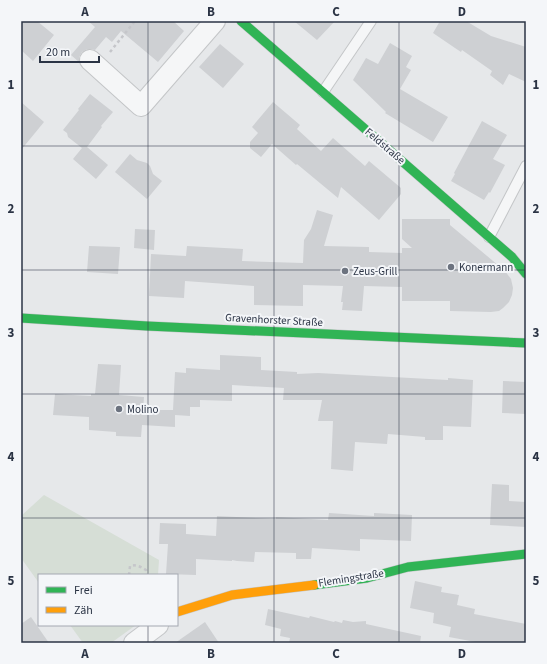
<svg xmlns="http://www.w3.org/2000/svg" width="547" height="664" viewBox="0 0 547 664" font-family="'Source Sans 3',sans-serif">
<style>
.green{fill:#d6ded6}
.building{fill:#ced0d3}
.lines{fill:none;stroke-linecap:round;stroke-linejoin:round}
.lane-casing{stroke:#c4c6c8;stroke-width:12}
.street-casing{stroke:#c4c6c8;stroke-width:22}
.fast-casing{stroke:#c4c6c8;stroke-width:10}
.slow-casing{stroke:#c4c6c8;stroke-width:10}
.path{stroke:#c5c6ca;stroke-width:2.5;stroke-dasharray:3 3;stroke-linecap:butt}
.lane{stroke:#f5f6f7;stroke-width:10}
.street{stroke:#f5f6f7;stroke-width:20}
.fast{stroke:#30b455;stroke-width:9}
.slow{stroke:#ff9f0a;stroke-width:9}
.grid{fill:none;stroke:#2b3445;stroke-width:1;stroke-opacity:0.55}
.poi-dot{fill:#6c737f;stroke:#f4f6f9;stroke-width:1.5}
.labels{text-anchor:middle;dominant-baseline:central;stroke-width:4;stroke-linejoin:round;paint-order:stroke}
.street-label{font-size:11px;fill:#2b3445;stroke:#f4f6f9}
.poi-label{font-size:11px;fill:#2b3445;stroke:#f4f6f9;text-anchor:start}
.neatline{fill:none;stroke:#2b3445;stroke-width:1.5}
.grid-label{font-size:13px;text-anchor:middle;font-weight:bold;fill:#2b3445}
</style>
<rect width="100%" height="100%" fill="#e6e8ea"/>
<g class="green">
<polygon points="44,495 159,560 158,575 39,575 39,583 21,558 21,516"/>
<polygon points="70,625 136,625 111,643 83,643"/>
</g>
<g class="building">
<polygon points="21,21 37,21 54,35 33,61 21,50"/>
<polygon points="88,21 173,21 184,31 158,62 121,31 112,42 106,37 95,50 92,49 87,49 82,52 79,57 79,62 71,55 95,27"/>
<polygon points="294,21 335,21 317,40"/>
<polygon points="440,21 466,21 491,36 526,47 526,82 509,74 503,85 490,75 492,71 462,50 461,52 455,48 433,33"/>
<polygon points="390,43 412,56 406,67 411,70 400,89 441,113 448,117 433,142 385,113 386,112 353,80 366,58 378,64"/>
<polygon points="220,44 244,64 223,88 199,67"/>
<polygon points="90,94 113,112 101,126 102,127 87,147 108,165 96,179 73,159 82,148 68,137 67,133 63,130 79,110 78,109"/>
<polygon points="21,102 44,122 21,150"/>
<polygon points="273,102 300,125 297,129 321,151 333,138 365,166 369,161 401,188 401,194 379,220 341,187 338,198 297,164 296,165 272,144 261,157 250,148 250,142 258,133 252,127"/>
<polygon points="482,121 507,135 493,159 505,165 490,193 489,192 484,200 451,181 455,174 454,173"/>
<polygon points="130,154 137,160 147,163 150,166 153,174 162,181 147,199 115,172"/>
<polygon points="317,210 333,215 324,246 369,247 369,252 402,253 402,248 412,248 402,239 402,219 450,219 450,225 505,271 511,279 513,288 512,295 509,302 503,308 499,311 491,312 450,311 450,301 402,301 402,287 364,286 362,311 342,310 343,302 341,302 343,286 303,285 303,306 254,305 254,286 185,281 184,298 149,296 151,254 186,256 187,246 243,249 242,261 303,263 304,240 311,229"/>
<polygon points="135,229 155,230 154,250 134,248"/>
<polygon points="89,246 120,247 118,274 87,272"/>
<polygon points="220,355 261,357 261,370 297,372 297,374 318,373 448,380 448,378 473,380 471,427 443,426 443,440 425,440 425,437 388,434 387,444 355,442 353,471 331,469 333,421 318,421 322,400 283,400 284,388 232,385 232,401 200,400 200,407 190,407 190,416 175,415 175,427 142,425 141,437 116,436 116,432 89,430 89,417 53,415 55,394 91,396 91,394 95,394 98,364 121,365 119,395 144,397 143,410 173,410 175,372 186,373 186,368 220,370"/>
<polygon points="503,381 526,382 526,414 502,413"/>
<polygon points="492,484 509,485 509,501 526,502 526,527 490,525"/>
<polygon points="329,513 374,516 374,513 412,515 411,541 360,539 360,551 312,548 311,559 296,559 296,553 255,552 254,562 237,561 232,560 232,561 196,559 196,575 166,574 168,544 159,544 160,523 186,524 186,534 216,536 217,516 276,519 276,517 328,520"/>
<polygon points="415,581 442,587 441,592 459,595 457,605 475,609 474,614 526,624 526,643 481,643 449,637 451,627 433,623 434,613 410,608"/>
<polygon points="268,609 309,618 310,616 334,622 335,621 342,623 343,620 353,622 366,621 366,624 421,636 420,643 289,643 290,638 280,636 281,629 265,625"/>
<polygon points="31,617 49,643 21,643 21,624"/>
<polygon points="205,622 219,643 175,643"/>
</g>
<g class="lines">
<defs>
<g id="lane">
<polyline points="323,92 371,21"/>
<polyline points="489,237 526,166"/>
</g>
<g id="street">
<polyline points="90,60 141,106 215,21"/>
<polyline points="134,643 158,625"/>
</g>
<g id="fast">
<polyline points="241,21 512,257 526,274"/>
<polyline points="21,318 147,326 526,343"/>
<polyline points="314,585 367,578 408,567 526,554"/>
</g>
<polyline id="slow" points="177,612 232,595 314,585"/>
</defs>
<use href="#lane" class="lane-casing"/>
<use href="#street" class="street-casing"/>
<use href="#fast" class="fast-casing"/>
<use href="#slow" class="slow-casing"/>
<g class="path">
<polyline points="110,52 135,21"/>
<path d="M129,575L130,566C136,564 141,567 146,570L147,575"/>
</g>
<use href="#lane" class="lane"/>
<use href="#street" class="street"/>
<use href="#fast" class="fast"/>
<use href="#slow" class="slow"/>
</g>
<path class="grid" d="M148,21V575M274,21V643M399,21V643M21,146H526M21,270H526M21,394H526M21,518H526M148,625V643"/>
<g class="poi-dot">
<circle cx="451" cy="267" r="4"/>
<circle cx="345" cy="271" r="4"/>
<circle cx="119" cy="409" r="4"/>
</g>
<g class="labels">
<g class="street-label">
<text transform="translate(385 146) rotate(41)">Feldstraße</text>
<text transform="translate(274 320) rotate(3)">Gravenhorster Straße</text>
<text transform="translate(351 578) rotate(-9)">Flemingstraße</text>
</g>
<g class="poi-label">
<text x="459" y="267">Konermann</text>
<text x="353" y="271">Zeus-Grill</text>
<text x="127" y="409">Molino</text>
</g>
</g>
<rect width="547" height="664" fill="none" stroke="#f4f6f9" stroke-width="44"/>
<rect x="38" y="574" width="140" height="52" fill="#f4f6f9" stroke="#a4a8b1"/>
<rect x="46" y="587" width="20" height="6" fill="#30b455" stroke="#a4a8b1"/>
<text x="74" y="594" font-size="12" fill="#2b3445">Frei</text>
<rect x="46" y="607" width="20" height="6" fill="#ff9f0a" stroke="#a4a8b1"/>
<text x="74" y="614" font-size="12" fill="#2b3445">Zäh</text>
<path d="M40 56v6h59v-6" fill="none" stroke="#2b3445" stroke-width="2"/>
<text x="46" y="56" font-size="12" fill="#2b3445" stroke="#f4f6f9" stroke-width="3" paint-order="stroke">20 m</text>
<rect x="22" y="22" width="503" height="620" class="neatline"/>
<g class="grid-label">
<text x="85" y="16">A</text>
<text x="211" y="16">B</text>
<text x="336" y="16">C</text>
<text x="462" y="16">D</text>
<text x="11" y="89">1</text>
<text x="536" y="89">1</text>
<text x="11" y="213">2</text>
<text x="536" y="213">2</text>
<text x="11" y="337">3</text>
<text x="536" y="337">3</text>
<text x="11" y="461">4</text>
<text x="536" y="461">4</text>
<text x="11" y="585">5</text>
<text x="536" y="585">5</text>
<text x="85" y="658">A</text>
<text x="211" y="658">B</text>
<text x="336" y="658">C</text>
<text x="462" y="658">D</text>
</g>
</svg>
